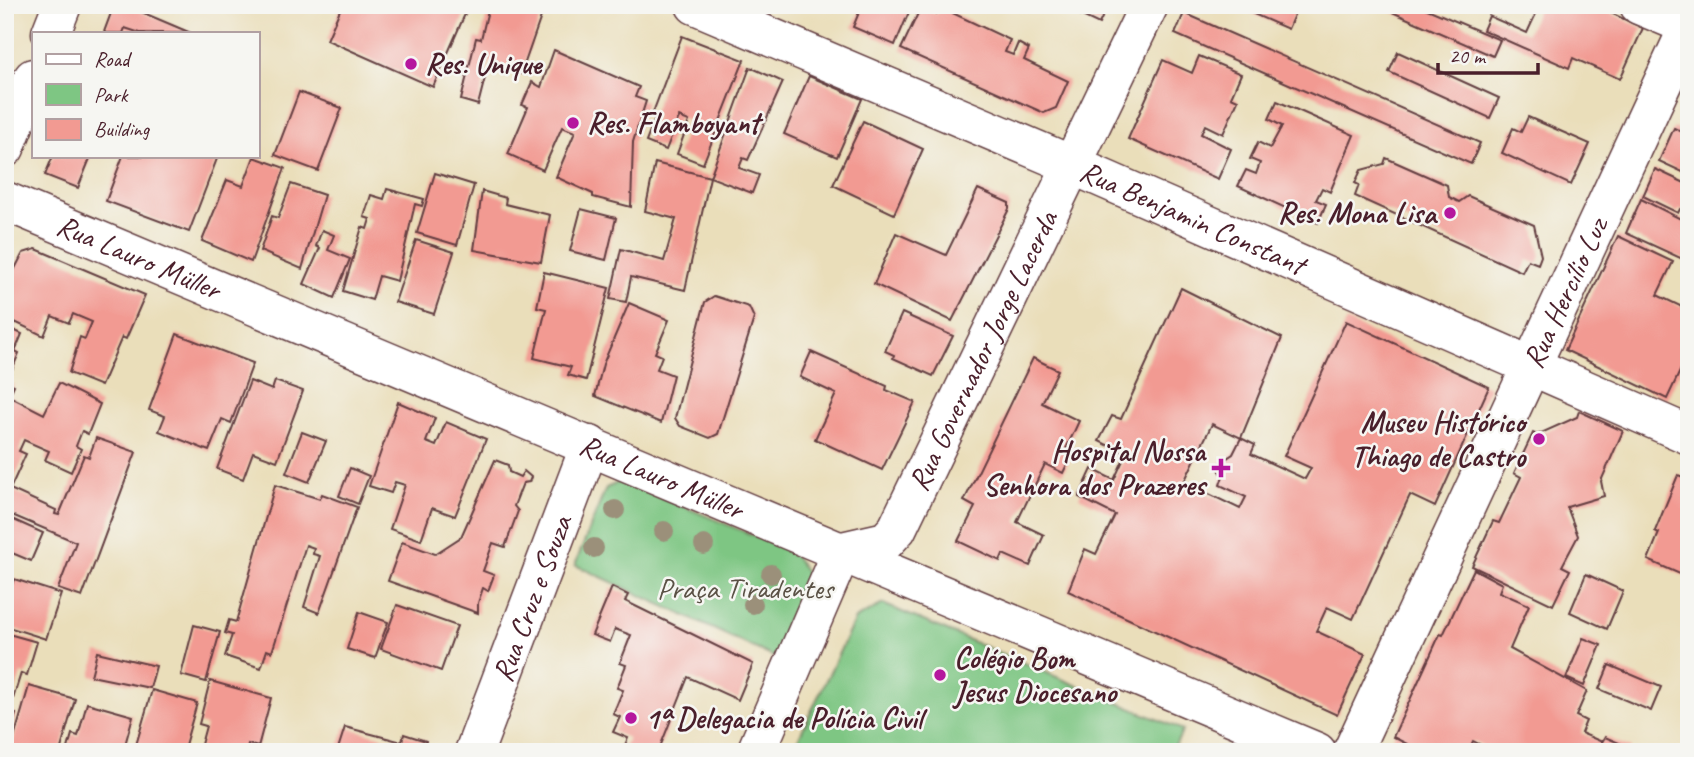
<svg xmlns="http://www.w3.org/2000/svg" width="1694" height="757" viewBox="0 0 1694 757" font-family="Caveat,sans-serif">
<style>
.green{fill:#7ec683;stroke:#647257;stroke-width:2}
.building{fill:#f29a92}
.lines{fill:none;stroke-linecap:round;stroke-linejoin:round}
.minor-casing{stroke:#623c40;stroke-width:41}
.tertiary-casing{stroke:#623c40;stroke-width:41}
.secondary-casing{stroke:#623c40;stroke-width:41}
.minor{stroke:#fff;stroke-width:38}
.tertiary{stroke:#fff;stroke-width:38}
.secondary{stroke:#fff;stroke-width:38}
.tree{fill:#9b907a}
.poi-dot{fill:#b5179e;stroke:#f6f6f2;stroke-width:2.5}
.labels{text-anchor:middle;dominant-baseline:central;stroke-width:5;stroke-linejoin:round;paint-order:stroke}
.poi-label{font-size:30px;font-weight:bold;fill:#4a1f2b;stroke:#f6f6f2;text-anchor:start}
.street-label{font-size:30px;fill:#4a1f2b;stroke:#f6f6f2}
.park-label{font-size:30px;fill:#5a5145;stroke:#f6f6f2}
</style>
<rect width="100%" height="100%" fill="#f6f6f2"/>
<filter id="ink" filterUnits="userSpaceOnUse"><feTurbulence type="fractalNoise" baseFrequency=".0143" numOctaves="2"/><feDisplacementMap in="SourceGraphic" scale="14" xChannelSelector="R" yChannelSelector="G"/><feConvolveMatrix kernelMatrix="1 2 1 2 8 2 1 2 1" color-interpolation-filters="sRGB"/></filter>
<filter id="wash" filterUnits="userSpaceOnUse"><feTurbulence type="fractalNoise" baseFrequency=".00686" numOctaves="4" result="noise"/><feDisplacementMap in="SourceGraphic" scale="28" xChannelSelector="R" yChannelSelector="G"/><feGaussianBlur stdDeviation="1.57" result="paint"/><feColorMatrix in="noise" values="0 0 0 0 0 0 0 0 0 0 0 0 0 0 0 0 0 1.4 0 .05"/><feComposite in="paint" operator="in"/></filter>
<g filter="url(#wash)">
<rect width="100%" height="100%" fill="#eadeba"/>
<g class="green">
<path d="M622,481L786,549C794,556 803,565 807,575C813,592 785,642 778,659L575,565L606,488Z"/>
<polygon points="883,604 1183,730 1172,752 792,752 855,619"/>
</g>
<g id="blocks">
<g class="building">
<polygon points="114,5 125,5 191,33 140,33 125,28 123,33 107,33 104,32"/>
<polygon points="342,5 469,5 433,87 327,40"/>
<polygon points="484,5 545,5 521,74 489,62 478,105 461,100 476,38 481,39 488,10 483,9"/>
<polygon points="841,5 857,5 855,11"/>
<polygon points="862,5 912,5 895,45 853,27"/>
<polygon points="1059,5 1108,5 1099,24"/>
<polygon points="1233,5 1289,5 1297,8 1288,29"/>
<polygon points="1376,5 1418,5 1500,40 1493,56"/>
<polygon points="1540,5 1594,5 1643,28 1620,79 1573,58 1569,68 1483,30 1489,16 1527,33"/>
<polygon points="921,7 936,14 940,7 1010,40 1005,52 1013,55 1018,43 1029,49 1024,60 1068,81 1056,108 1044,113 901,49"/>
<polygon points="1184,13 1480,143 1471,164 1175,34"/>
<polygon points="682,36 744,60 703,164 677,154 689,121 679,117 666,150 646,142 656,116 652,115"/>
<polygon points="554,50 639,87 635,97 646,101 633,142 631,207 593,197 593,194 556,177 575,132 562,127 543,170 508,154 528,107 522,105 532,82 541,87"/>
<polygon points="1398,52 1499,98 1490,118 1389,72"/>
<polygon points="1199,56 1241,74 1231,97 1238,100 1223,134 1205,125 1201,134 1231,149 1218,179 1128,139 1163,60 1192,73"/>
<polygon points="750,67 783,82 748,160 743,158 739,168 759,175 752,193 710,177"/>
<polygon points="809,76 862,99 837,157 784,134"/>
<polygon points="1689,84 1689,109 1683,106"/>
<polygon points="299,92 342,108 318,171 275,155"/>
<polygon points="1277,101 1354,135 1330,192 1322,188 1316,200 1326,204 1318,223 1238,186 1246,170 1256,174 1260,163 1250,159 1258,142 1270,148 1282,126 1269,119"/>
<polygon points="1528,117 1590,144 1571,185 1502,153 1513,128 1521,132"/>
<polygon points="863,121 923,149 894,214 833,185"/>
<polygon points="1674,128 1689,135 1689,175 1659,161"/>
<polygon points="53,156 91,156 78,188 45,175"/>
<polygon points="123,156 218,156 189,232 106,201"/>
<polygon points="254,157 285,168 251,262 202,241 227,180 243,186"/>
<polygon points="1386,158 1447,185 1449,197 1459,202 1468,196 1534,225 1541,256 1538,264 1528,260 1522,272 1355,196 1359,185 1355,183 1361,170 1384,164"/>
<polygon points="655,163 710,177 685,290 631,277 626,302 610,299 621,249 664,261 676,219 645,211"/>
<polygon points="1655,169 1689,185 1689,213 1680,209 1678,213 1643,196"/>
<polygon points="435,173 474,185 457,245 417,233"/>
<polygon points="291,184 324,195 302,269 260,251 272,216 278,218"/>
<polygon points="387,189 424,199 422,206 415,204 397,281 379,276 372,300 343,291 362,227 367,229 370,219 364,217 371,195 384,199"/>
<polygon points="978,189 1009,203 1009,209 952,321 874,284 896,233 946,255"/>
<polygon points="482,191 506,198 505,204 550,215 541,262 474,250"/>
<polygon points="1641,199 1689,223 1689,262 1626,233"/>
<polygon points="581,209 616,218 606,260 570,251"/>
<polygon points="322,230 334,235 328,250 350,259 334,298 304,284 320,248 316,246"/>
<polygon points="1618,236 1673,262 1657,295 1682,307 1689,293 1689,352 1667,399 1565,350"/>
<polygon points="416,240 454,252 434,314 395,302"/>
<polygon points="36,249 145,295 126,339 122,337 101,386 69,373 80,337 85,339 92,322 73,314 69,323 52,316 44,336 15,322 11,329 22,334 15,351 19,353 7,382 14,385 9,396 44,414 59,383 100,404 88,434 82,431 76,446 81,449 71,472 45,460 49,451 24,440 19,451 26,454 10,489 56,510 55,514 59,515 84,455 89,457 96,438 136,452 82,597 58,589 76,542 5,512 5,288 23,253"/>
<polygon points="544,272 609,288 586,380 568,375 571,367 534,358 546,309 537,307"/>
<polygon points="1181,288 1282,338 1241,438 1212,424 1184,482 1240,509 1246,497 1220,485 1223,476 1219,469 1221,462 1233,454 1241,438 1255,445 1251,454 1305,479 1311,468 1284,456 1346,321 1489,387 1435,507 1410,495 1353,619 1327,607 1316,631 1365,654 1337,715 1068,591 1085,549 1096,554 1115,515 1079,497 1092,469 1114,480 1126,454 1099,441 1112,416 1121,419"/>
<polygon points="714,296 749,307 754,318 718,434 710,438 680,426 675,418 705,302"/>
<polygon points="629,303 669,320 655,353 662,356 657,369 673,375 661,423 595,396 603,364"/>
<polygon points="902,313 953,336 933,376 893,358 894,355 885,351"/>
<polygon points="177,334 253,363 231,423 222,419 209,451 159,431 165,416 149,410"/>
<polygon points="811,352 887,386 886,390 915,402 882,470 815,439 836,394 800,377"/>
<polygon points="1033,358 1058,370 1042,403 1079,421 1066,449 1073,452 1063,473 1045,464 1017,522 1044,535 1030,566 1003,554 1000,561 958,541 975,507 964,501"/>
<polygon points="250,381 272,390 275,381 303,391 277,461 253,452 243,479 217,469"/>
<polygon points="398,402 435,418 426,442 436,446 446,422 486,439 455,516 432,508 421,540 390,529 405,485 395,482 391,493 369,486"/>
<polygon points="1579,411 1623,431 1601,481 1604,496 1567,507 1578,536 1562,566 1570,570 1553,605 1472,566 1493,521 1499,523 1521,477 1514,473 1533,433 1537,435 1577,417"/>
<polygon points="302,432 326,441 309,482 286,473"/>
<polygon points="495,460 508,465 509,472 520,477 524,471 531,477 529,482 523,483 514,506 518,511 505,547 493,543 483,571 494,575 488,591 483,588 478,603 478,613 388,581 402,542 435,554 461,537"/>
<polygon points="350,468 369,476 358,504 339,496"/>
<polygon points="1678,475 1689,479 1689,578 1648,560 1659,533 1655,531"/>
<polygon points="275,485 320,499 322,494 357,507 319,613 304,607 320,556 313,554 314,548 306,545 272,652 267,650 261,668 225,656 232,635 225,633 229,620 236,622"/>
<polygon points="5,516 43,533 31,561 5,550"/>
<polygon points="1474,569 1502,584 1499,592 1529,605 1510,649 1587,691 1576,716 1586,721 1581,733 1602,742 1605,737 1631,748 1629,752 1481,752 1483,746 1473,741 1468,752 1423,752 1393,737 1440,634 1443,635"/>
<polygon points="1586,574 1623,591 1607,629 1570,612"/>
<polygon points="14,579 61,594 46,639 5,626 5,605"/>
<polygon points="612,587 628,595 625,601 753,664 738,700 688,677 658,752 622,752 628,738 613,732 620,717 613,714 623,690 617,688 626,665 620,663 631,635 615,629 610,642 592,635"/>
<polygon points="397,605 457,626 441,671 381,649"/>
<polygon points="359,612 388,622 375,658 347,649"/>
<polygon points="194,625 220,632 206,682 181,675"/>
<polygon points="5,633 37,642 27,675 21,673 9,712 16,714 6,747"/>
<polygon points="1583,638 1601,645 1584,686 1566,678"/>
<polygon points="97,652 156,666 150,688 91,676"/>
<polygon points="1609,665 1661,687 1651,711 1599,689"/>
<polygon points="210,681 271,698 258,747 248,744 246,752 199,752 206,726 199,724"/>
<polygon points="29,686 75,699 60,752 10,752"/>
<polygon points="152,690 197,703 183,752 134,752"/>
<polygon points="87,703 133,716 123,752 67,752 72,734 78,736"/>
<polygon points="345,727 402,742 404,734 426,741 424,751 403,746 402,752 337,752"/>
</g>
</g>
</g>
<g filter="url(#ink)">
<use href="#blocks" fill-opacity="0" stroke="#623c40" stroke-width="2"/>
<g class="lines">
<defs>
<polyline id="minor" points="756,752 842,551"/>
<g id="tertiary">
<path id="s1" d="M695,5L1072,165L1689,435"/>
<path id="s2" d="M842,551L886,541L897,529L1149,5"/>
<path id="s3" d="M474,752L590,445"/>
<path id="s4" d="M1352,752L1689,26"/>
</g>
<g id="secondary">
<polyline points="1639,5 1689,26"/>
<polyline points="51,33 62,5"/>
<polyline points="5,148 33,78"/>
<path id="s5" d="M5,201L1317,752"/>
</g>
</defs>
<use href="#minor" class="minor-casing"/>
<use href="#tertiary" class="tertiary-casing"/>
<use href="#secondary" class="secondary-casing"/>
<use href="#minor" class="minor"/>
<use href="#tertiary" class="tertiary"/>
<use href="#secondary" class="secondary"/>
</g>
<g class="tree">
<circle cx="615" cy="510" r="10"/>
<circle cx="664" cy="531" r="10"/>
<circle cx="704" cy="545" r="10"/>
<circle cx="594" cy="548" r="10"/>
<circle cx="771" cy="574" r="10"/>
<circle cx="753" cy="604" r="10"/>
</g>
</g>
<g class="poi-dot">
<circle cx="411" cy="64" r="7"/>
<circle cx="573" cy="123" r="7"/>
<circle cx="1450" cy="213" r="7"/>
<circle cx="1539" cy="439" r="7"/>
<path d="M1217.5 457.5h7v7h7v7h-7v7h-7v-7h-7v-7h7z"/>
<circle cx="940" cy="675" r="7"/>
<circle cx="631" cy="718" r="7"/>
</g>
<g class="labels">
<g class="poi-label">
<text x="425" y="64">Res. Unique</text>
<text x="587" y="123">Res. Flamboyant</text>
<text x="1436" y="213" text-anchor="end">Res. Mona Lisa</text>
<text x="1525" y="422" text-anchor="end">Museu Histórico<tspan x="1525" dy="34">Thiago de Castro</tspan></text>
<text x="1205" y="451" text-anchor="end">Hospital Nossa<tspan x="1205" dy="34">Senhora dos Prazeres</tspan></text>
<text x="954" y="658">Colégio Bom<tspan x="954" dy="34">Jesus Diocesano</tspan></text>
<text x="645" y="718">1ª Delegacia de Polícia Civil</text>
</g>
<g class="street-label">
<text stroke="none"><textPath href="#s1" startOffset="541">Rua Benjamin Constant</textPath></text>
<text stroke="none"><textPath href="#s5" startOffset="145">Rua Lauro Müller</textPath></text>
<text stroke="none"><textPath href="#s4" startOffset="506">Rua Hercílio Luz</textPath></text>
<text stroke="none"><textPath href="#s2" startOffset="259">Rua Governador Jorge Lacerda</textPath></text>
<text stroke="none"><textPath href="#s5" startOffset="712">Rua Lauro Müller</textPath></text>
<text stroke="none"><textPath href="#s3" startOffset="164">Rua Cruz e Souza</textPath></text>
</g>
<g class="park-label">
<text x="745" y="588">Praça Tiradentes</text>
</g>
</g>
<rect width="1694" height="757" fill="none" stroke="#f6f6f2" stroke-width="28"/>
<rect x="32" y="32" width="228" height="126" fill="#f6f6f2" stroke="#b1a0a2" stroke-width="2"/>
<rect x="46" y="54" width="35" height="10" fill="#ffffff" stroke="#b1a0a2" stroke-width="2"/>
<text x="94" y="66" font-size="21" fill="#4a1f2b">Road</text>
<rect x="46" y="84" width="35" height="21" fill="#7ec683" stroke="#b1a0a2" stroke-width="2"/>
<text x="94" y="102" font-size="21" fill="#4a1f2b">Park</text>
<rect x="46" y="119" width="35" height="21" fill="#f29a92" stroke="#b1a0a2" stroke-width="2"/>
<text x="94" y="136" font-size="21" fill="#4a1f2b">Building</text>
<path d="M1438 63v10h100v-10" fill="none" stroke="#4a1f2b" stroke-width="3.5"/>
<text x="1449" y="63" font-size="21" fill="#4a1f2b" stroke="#f6f6f2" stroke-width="5" paint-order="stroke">20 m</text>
</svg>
